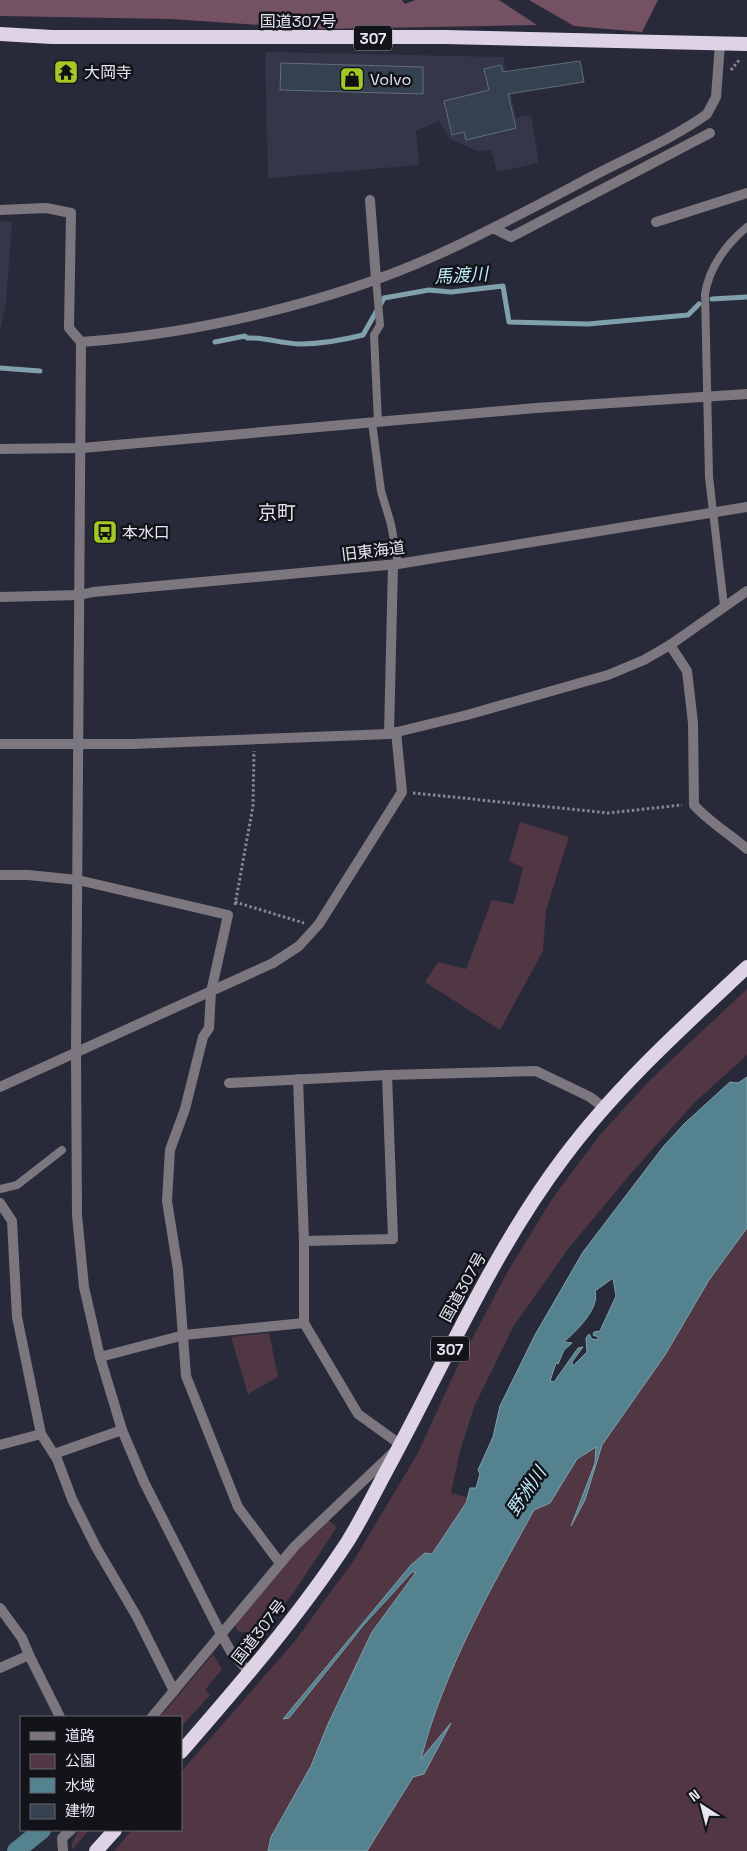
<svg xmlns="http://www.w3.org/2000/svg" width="747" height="1851" viewBox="0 0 747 1851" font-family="'Space Grotesk','Noto Sans JP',sans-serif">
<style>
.built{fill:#35364a}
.green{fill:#513644}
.forest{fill:#745163}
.water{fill:#55828f;stroke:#80a0ac;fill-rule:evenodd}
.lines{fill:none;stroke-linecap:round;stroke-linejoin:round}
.stream{stroke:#80a0ac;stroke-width:5}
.canal{stroke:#55828f;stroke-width:18}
.building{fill:#35414e;stroke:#616e7c}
.path{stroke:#868794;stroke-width:3;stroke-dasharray:2.5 2.5;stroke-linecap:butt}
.service{stroke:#7c777f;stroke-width:8}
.minor{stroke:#7c777f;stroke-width:10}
.tertiary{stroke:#7c777f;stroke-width:10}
.trunk{stroke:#ded3e4;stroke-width:14}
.labels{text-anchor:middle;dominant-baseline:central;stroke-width:5;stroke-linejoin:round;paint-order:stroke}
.shield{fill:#13131a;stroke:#a6a7b0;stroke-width:1}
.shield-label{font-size:15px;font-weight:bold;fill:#e5e6f0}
.street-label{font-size:16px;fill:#e5e6f0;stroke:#13131a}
.poi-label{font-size:16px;fill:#e5e6f0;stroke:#13131a;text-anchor:start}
.water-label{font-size:18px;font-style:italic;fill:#bfecfa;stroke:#13131a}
.quarter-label{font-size:19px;fill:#e5e6f0;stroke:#13131a}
</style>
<rect width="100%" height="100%" fill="#292a39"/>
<g class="built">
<polygon points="265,52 503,57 516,118 531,115 539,163 497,172 491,150 477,151 450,139 439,121 416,131 419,165 268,178"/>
<polygon points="12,221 6,303 0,330 0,222"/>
</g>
<g class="green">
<polygon points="520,822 569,837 546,910 543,951 500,1030 425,982 438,962 466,969 492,900 514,904 523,868 509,861"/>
<polygon points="747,989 747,1055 695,1102 633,1171 568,1249 513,1327 474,1407 460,1451 451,1493 466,1497 466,1503 432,1555 411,1565 284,1718 412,1572 416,1572 372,1632 328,1724 311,1766 271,1837 268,1851 114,1851 132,1830 181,1830 181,1772 295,1641 354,1560 418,1453 458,1365 508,1271 552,1199 599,1136 651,1079"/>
<polygon points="747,1228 747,1851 367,1851 413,1777 424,1774 449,1727 420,1760 445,1684 469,1628 534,1510 550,1503 577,1459 597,1446 595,1463 572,1521 585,1500 602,1445 665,1355 709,1280"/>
<polygon points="269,1333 278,1377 248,1394 231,1337"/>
<polygon points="328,1520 337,1527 294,1592 260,1636 238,1631 234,1624 304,1542"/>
<polygon points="213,1654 222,1669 205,1690 210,1695 181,1727 181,1717 160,1717"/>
<polygon points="79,1830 89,1830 72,1850 72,1843"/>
</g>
<g class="forest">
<polygon points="0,0 402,0 405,4 415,0 499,0 537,25 321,29 171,19 0,16"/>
<polygon points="529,0 658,0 642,32 574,26"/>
</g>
<path class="water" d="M747,1077V1228L709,1280L665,1355L602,1445L585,1500L571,1526L595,1463L596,1447L577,1459L550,1503L534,1510C490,1590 444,1670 421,1759L451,1723L424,1774L413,1777L367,1851H268L271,1837L311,1766L328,1724L372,1632L416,1572H412L363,1626L289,1718L283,1719L411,1565L425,1553L432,1554L466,1503L470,1488H476L480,1474L478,1470L493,1437L500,1406L535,1335L583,1252L663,1147L684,1124L730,1082L738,1083ZM613,1278L616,1296L600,1331L594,1332L593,1335L598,1337V1340L592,1339L589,1334L586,1338L587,1352L573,1366L572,1362L583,1347L578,1348L554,1382L550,1381L556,1363L558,1364L564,1350L572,1343L564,1342C576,1331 600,1309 595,1291Z"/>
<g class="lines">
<g class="stream">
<polyline points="712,299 747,297"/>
<path d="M215,342L245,336L247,338C265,337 282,344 301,344C322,344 343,340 363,335L384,298L429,290L451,292L503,286L509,322L588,324L688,315L699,304"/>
<polyline points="0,368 40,371"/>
</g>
<polyline class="canal" points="16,1851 42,1830"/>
</g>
<g class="building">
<polygon points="580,61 584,82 508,94 516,128 466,140 464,132 452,135 444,101 489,90 484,69 501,65 503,72"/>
<polygon points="281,63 423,67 423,94 280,90"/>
</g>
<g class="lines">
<g class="path">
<polyline points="731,70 740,59"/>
<polyline points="413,793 608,813 682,805"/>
<polyline points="235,902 304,923"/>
<polyline points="235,905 253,806 254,751"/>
</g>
<g class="service">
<polyline points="376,279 380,325 374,335 378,422"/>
<polyline points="372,422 381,491 391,524 398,564"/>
<path d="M724,606L709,477L705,294C709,268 726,244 747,227"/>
<polyline points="0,1189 17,1185 62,1150"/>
</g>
<g class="minor">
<polyline points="370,200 376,279"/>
<polyline points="0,210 46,208 71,213 69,328 81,342"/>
<polyline points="656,222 747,193"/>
<polyline points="493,228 511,237 710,133"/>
<polyline points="0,449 82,448 536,408 747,394"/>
<polyline points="0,597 80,595 93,592 398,564 747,507"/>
<path d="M670,645L687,671L693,723L694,805C709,822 730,834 747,849"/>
<polyline points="389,734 393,565"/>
<polyline points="0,744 132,744 389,734 467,715 608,675 644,660 670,645 747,591"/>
<polyline points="0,875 28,875 78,880 228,915 211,992 209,1028 203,1037 185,1109 170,1150 167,1201 178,1270 186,1376 238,1507 280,1563"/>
<polyline points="229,1083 387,1075 536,1071 590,1097 603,1107"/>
<polyline points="0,1087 273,963 299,946 319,924 402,792 396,732"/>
<polyline points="0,1203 12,1221 17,1317 41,1434 57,1459 72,1499 96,1547 137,1617 174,1691"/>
<polyline points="304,1241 393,1239 387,1075"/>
<polyline points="100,1357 184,1335 304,1323"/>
<polyline points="0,1445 41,1434"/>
<polyline points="54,1454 122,1430"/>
<polyline points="0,1608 22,1638 29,1655 0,1668"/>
<polyline points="29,1655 60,1717"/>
<polyline points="152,1717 295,1546 401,1445 358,1414 304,1323 304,1241 298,1079"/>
<polyline points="63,1851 62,1838 71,1830"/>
</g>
<path class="tertiary" d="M250,1673L231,1652L221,1634L144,1482L122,1430L100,1357L84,1287L77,1215L76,1053L81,342C196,334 334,302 439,254C490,231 538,205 587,179C626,158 671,140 707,114L716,97L720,44"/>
<g class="trunk">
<polyline points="0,34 52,37 445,37 747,44"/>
<path d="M181,1752C240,1684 299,1616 348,1541C361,1520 372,1498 383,1477C442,1370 490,1255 564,1157C617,1086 683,1027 747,967"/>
<polyline points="96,1851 115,1830"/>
</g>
</g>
<defs>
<symbol id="temple-square" viewBox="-11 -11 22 22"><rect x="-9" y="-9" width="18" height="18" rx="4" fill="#a3c926" stroke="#13131a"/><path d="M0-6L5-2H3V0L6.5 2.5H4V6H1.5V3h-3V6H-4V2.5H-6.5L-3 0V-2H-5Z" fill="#111"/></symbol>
<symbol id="shop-square" viewBox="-11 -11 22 22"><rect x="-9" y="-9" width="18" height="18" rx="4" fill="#a3c926" stroke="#13131a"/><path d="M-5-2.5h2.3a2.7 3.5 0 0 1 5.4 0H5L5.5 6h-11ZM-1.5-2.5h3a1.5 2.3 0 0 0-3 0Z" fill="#111"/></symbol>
<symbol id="bus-square" viewBox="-11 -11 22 22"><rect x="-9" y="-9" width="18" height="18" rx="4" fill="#a3c926" stroke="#13131a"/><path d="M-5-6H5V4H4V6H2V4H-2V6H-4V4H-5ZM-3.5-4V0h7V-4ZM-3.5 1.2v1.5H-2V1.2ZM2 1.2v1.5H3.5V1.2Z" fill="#111"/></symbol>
</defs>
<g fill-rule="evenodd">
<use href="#temple-square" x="52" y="58" width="28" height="28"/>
<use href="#shop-square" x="338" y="65" width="28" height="28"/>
<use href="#bus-square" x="91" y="518" width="28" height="28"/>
</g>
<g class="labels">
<g class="shield">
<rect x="354" y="25.5" width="38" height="25" rx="4"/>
<rect x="431" y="1336.5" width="38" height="25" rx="4"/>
</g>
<g class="shield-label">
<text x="373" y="38">307</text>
<text x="450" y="1349">307</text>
</g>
<g class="street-label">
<text x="298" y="21">国道307号</text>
<text transform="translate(373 551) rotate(-7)">旧東海道</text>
<text transform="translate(463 1287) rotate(-61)">国道307号</text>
<text transform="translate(259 1632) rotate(-52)">国道307号</text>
</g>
<g class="poi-label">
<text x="84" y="72">大岡寺</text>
<text x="370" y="79">Volvo</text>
<text x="122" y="532">本水口</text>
</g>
<g class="water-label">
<text transform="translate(461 275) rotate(-3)">馬渡川</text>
<text transform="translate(526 1491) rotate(-56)">野洲川</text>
</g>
<g class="quarter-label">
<text x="277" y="512">京町</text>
</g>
</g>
<rect x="20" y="1716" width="162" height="115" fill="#13131a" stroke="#676770"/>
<rect x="30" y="1732" width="25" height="8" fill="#7c777f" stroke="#676770"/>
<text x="65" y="1741" font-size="15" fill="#e5e6f0">道路</text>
<rect x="30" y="1754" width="25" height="15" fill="#513644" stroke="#676770"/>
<text x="65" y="1766" font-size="15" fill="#e5e6f0">公園</text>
<rect x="30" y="1778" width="25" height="15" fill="#55828f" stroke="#676770"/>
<text x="65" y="1791" font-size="15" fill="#e5e6f0">水域</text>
<rect x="30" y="1804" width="25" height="15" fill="#35414e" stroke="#676770"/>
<text x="65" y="1816" font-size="15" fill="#e5e6f0">建物</text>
<g transform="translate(702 1806) rotate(324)" stroke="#13131a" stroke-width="4" paint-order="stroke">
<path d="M0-4L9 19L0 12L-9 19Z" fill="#e5e6f0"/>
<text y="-8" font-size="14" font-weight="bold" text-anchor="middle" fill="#e5e6f0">N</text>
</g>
</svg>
